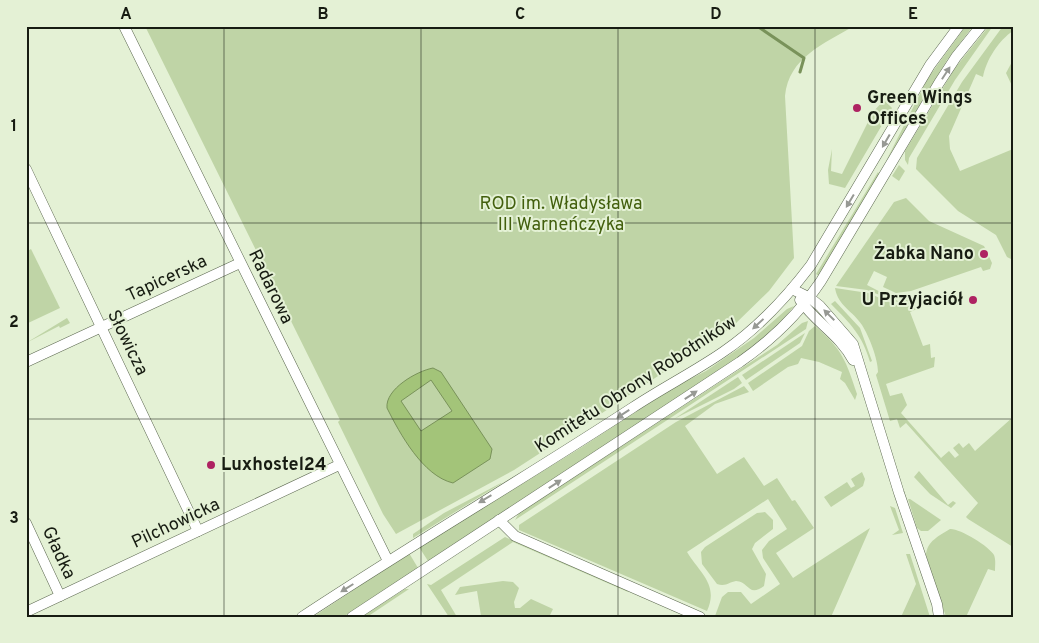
<svg xmlns="http://www.w3.org/2000/svg" width="1039" height="643" viewBox="0 0 1039 643" font-family="Overpass,sans-serif">
<style>
.green{fill:#bfd4a6}
.water{fill:#a3c479;stroke:#79925a;fill-rule:evenodd}
.lines{fill:none;stroke-linecap:round;stroke-linejoin:round}
.stream{stroke:#79925a;stroke-width:3}
.minor-casing{stroke:#5c6850;stroke-width:11}
.minor{stroke:#fff;stroke-width:10}
.oneway{fill:#979994}
.grid{fill:none;stroke:#171c12;stroke-width:1;stroke-opacity:0.55}
.poi-dot{fill:#ae2362;stroke:#e4f1d5;stroke-width:2}
.labels{text-anchor:middle;dominant-baseline:central;stroke-width:4;stroke-linejoin:round;paint-order:stroke}
.poi-label{font-size:18px;font-weight:bold;fill:#171c12;stroke:#e4f1d5;text-anchor:start}
.park-label{font-size:18px;fill:#425f0d;stroke:#e4f1d5}
.street-label{font-size:18px;fill:#171c12;stroke:#e4f1d5}
.neatline{fill:none;stroke:#171c12;stroke-width:2}
.grid-label{font-size:16px;text-anchor:middle;font-weight:bold;fill:#171c12}
</style>
<rect width="100%" height="100%" fill="#e4f1d5"/>
<g class="green">
<path d="M145,26H854C824,44 789,57 785,96L794,258L769,291L732,327L572,433L570,427L566,429L568,435L514,470L396,534L383,514L338,422L340,420Z"/>
<polygon points="966,26 973,26 947,60 886,161 928,78"/>
<polygon points="989,26 993,26 955,80 909,158 908,165 905,160 905,151 955,68"/>
<path d="M1003,26H1013V31C999,40 986,60 983,77L976,74L949,136L950,149L960,171L1013,149V260L1007,257L996,235L958,211L916,169L917,158L962,82Z"/>
<polygon points="1013,60 1013,88 1006,73"/>
<polygon points="884,100 892,108 845,188 829,184 828,170 832,149 831,171 842,174 873,112"/>
<polygon points="899,165 905,171 899,181 892,176"/>
<polygon points="878,172 879,174 819,276 816,274"/>
<polygon points="906,198 929,221 984,246 992,263 990,269 983,271 981,267 911,291 896,293 883,287 887,277 874,271 867,285 898,301 910,299 911,303 905,305 867,290 836,286 894,202"/>
<polygon points="31,249 60,308 26,324 26,252"/>
<path d="M835,288L868,293L901,307L916,305L917,309L910,312L923,346L930,344L931,358L935,357L934,367L886,384L890,396L902,393L907,405L901,413L941,458L949,451L955,458L959,455L953,448L959,443L963,448L969,443L975,451L1013,417V547L968,519L966,517L978,503L906,423L900,428L897,419L890,421L876,375L878,372C878,359 869,336 862,325C853,311 838,306 835,288Z"/>
<path d="M835,301L860,328L872,361L870,362C862,335 851,324 831,304Z"/>
<polygon points="794,306 778,326 744,354 428,561 419,547 579,449 674,387 706,371 754,338 787,309"/>
<polygon points="67,318 70,323 60,328 59,326 26,343"/>
<polygon points="808,321 806,329 515,520 519,513 777,345 802,323"/>
<path d="M815,326C843,350 846,361 857,394L855,400L845,383L840,379L842,372L819,362L801,358L798,364L788,367L753,391L748,383L802,346L809,331Z"/>
<polygon points="805,333 800,343 746,380 742,375"/>
<polygon points="738,377 742,383 734,389 674,419"/>
<path d="M744,386L749,392L715,404L685,426L717,474L744,457L764,486L777,478L792,501L795,500L814,528L776,553L793,578L870,528L831,617L715,616L722,597L728,592H741L751,604L780,584L763,558L762,550L769,541L787,529L768,499L687,552C700,573 719,585 707,611L519,530V525L676,422Z"/>
<polygon points="919,471 948,505 953,501 956,503 951,508 930,494 914,477"/>
<polygon points="862,472 865,479 863,486 831,507 824,497 847,482 851,488 855,486 851,479"/>
<polygon points="501,483 502,483 413,538 413,534 444,513"/>
<polygon points="908,499 910,499 941,520 928,531 921,531 917,528"/>
<polygon points="890,506 895,508 903,533 892,535 899,530"/>
<path d="M765,512L773,520V529L755,543L752,549L766,574L764,586C748,598 749,581 736,581C729,582 726,587 717,584L702,564L701,552L705,547L757,513Z"/>
<path d="M950,529C959,528 989,546 994,555C996,560 995,566 995,571L988,569L966,617H946L926,555C927,541 939,536 950,529Z"/>
<polygon points="505,537 627,590 628,592 513,542 441,590 457,617 449,617 427,584 431,585"/>
<polygon points="409,553 418,568 343,617 313,617"/>
<polygon points="906,554 910,554 930,617 901,617 916,584"/>
<polygon points="503,581 513,582 519,588 514,602 515,608 520,608 531,599 553,609 549,617 481,616 477,591 455,595 460,587"/>
<polygon points="405,589 409,589 367,617 361,617"/>
</g>
<path class="water" d="M433,368L441,372L492,449L490,459L453,483C423,476 400,434 387,408C385,389 417,371 433,368ZM431,380L452,411L421,431L401,401Z"/>
<g class="lines">
<polyline class="stream" points="757,26 804,58 800,72"/>
<defs>
<g id="minor">
<polyline points="124,26 388,561"/>
<polyline points="26,169 198,531"/>
<polyline points="792,289 810,298 820,306 853,344 899,493 937,604 939,617"/>
<path d="M800,300C816,323 840,335 853,360"/>
<polyline points="26,362 240,263"/>
<polyline points="499,520 515,536 700,617"/>
<polyline points="26,523 60,596"/>
<polyline points="26,612 339,465"/>
<path d="M302,617C411,545 523,479 632,408C662,388 694,372 723,352C757,329 786,298 811,265L930,65L959,26"/>
<path d="M352,617L740,362C773,339 799,314 821,281L939,83L956,57L981,26"/>
</g>
</defs>
<use href="#minor" class="minor-casing"/>
<use href="#minor" class="minor"/>
</g>
<defs><path id="oneway-solid" d="M-6-.8H1V-3.2L6.5 0L1 3.2V.8H-6Z" transform="scale(1.25)"/></defs>
<g class="oneway">
<use href="#oneway-solid" transform="translate(946 73) rotate(-57)"/>
<use href="#oneway-solid" transform="translate(886 141) rotate(120)"/>
<use href="#oneway-solid" transform="translate(850 201) rotate(121)"/>
<use href="#oneway-solid" transform="translate(829 315) rotate(-135)"/>
<use href="#oneway-solid" transform="translate(758 324) rotate(137)"/>
<use href="#oneway-solid" transform="translate(691 395) rotate(-33)"/>
<use href="#oneway-solid" transform="translate(623 414) rotate(147)"/>
<use href="#oneway-solid" transform="translate(555 484) rotate(-33)"/>
<use href="#oneway-solid" transform="translate(485 499) rotate(149)"/>
<use href="#oneway-solid" transform="translate(347 588) rotate(148)"/>
</g>
<path class="grid" d="M224,26V617M421,26V617M618,26V617M815,26V617M26,223H1013M26,419H1013"/>
<g class="poi-dot">
<circle cx="857" cy="108" r="5"/>
<circle cx="984" cy="254" r="5"/>
<circle cx="973" cy="300" r="5"/>
<circle cx="211" cy="465" r="5"/>
</g>
<g class="labels">
<g class="poi-label">
<text x="867" y="98">Green Wings<tspan x="867" dy="21">Offices</tspan></text>
<text x="974" y="254" text-anchor="end">Żabka Nano</text>
<text x="963" y="300" text-anchor="end">U Przyjaciół</text>
<text x="221" y="465">Luxhostel24</text>
</g>
<g class="park-label">
<text x="561" y="204">ROD im. Władysława<tspan x="561" dy="21">III Warneńczyka</tspan></text>
</g>
<g class="street-label">
<text transform="translate(167 279) rotate(-25)">Tapicerska</text>
<text transform="translate(270 287) rotate(64)">Radarowa</text>
<text transform="translate(127 343) rotate(64)">Słowicza</text>
<text transform="translate(636 385) rotate(-33)">Komitetu Obrony Robotników</text>
<text transform="translate(176 524) rotate(-25)">Pilchowicka</text>
<text transform="translate(58 553) rotate(65)">Gładka</text>
</g>
</g>
<rect width="1039" height="643" fill="none" stroke="#e4f1d5" stroke-width="55"/>
<rect x="28" y="28" width="984" height="588" class="neatline"/>
<g class="grid-label">
<text x="126" y="19">A</text>
<text x="323" y="19">B</text>
<text x="520" y="19">C</text>
<text x="716" y="19">D</text>
<text x="913" y="19">E</text>
<text x="14" y="131">1</text>
<text x="14" y="327">2</text>
<text x="14" y="523">3</text>
</g>
</svg>
